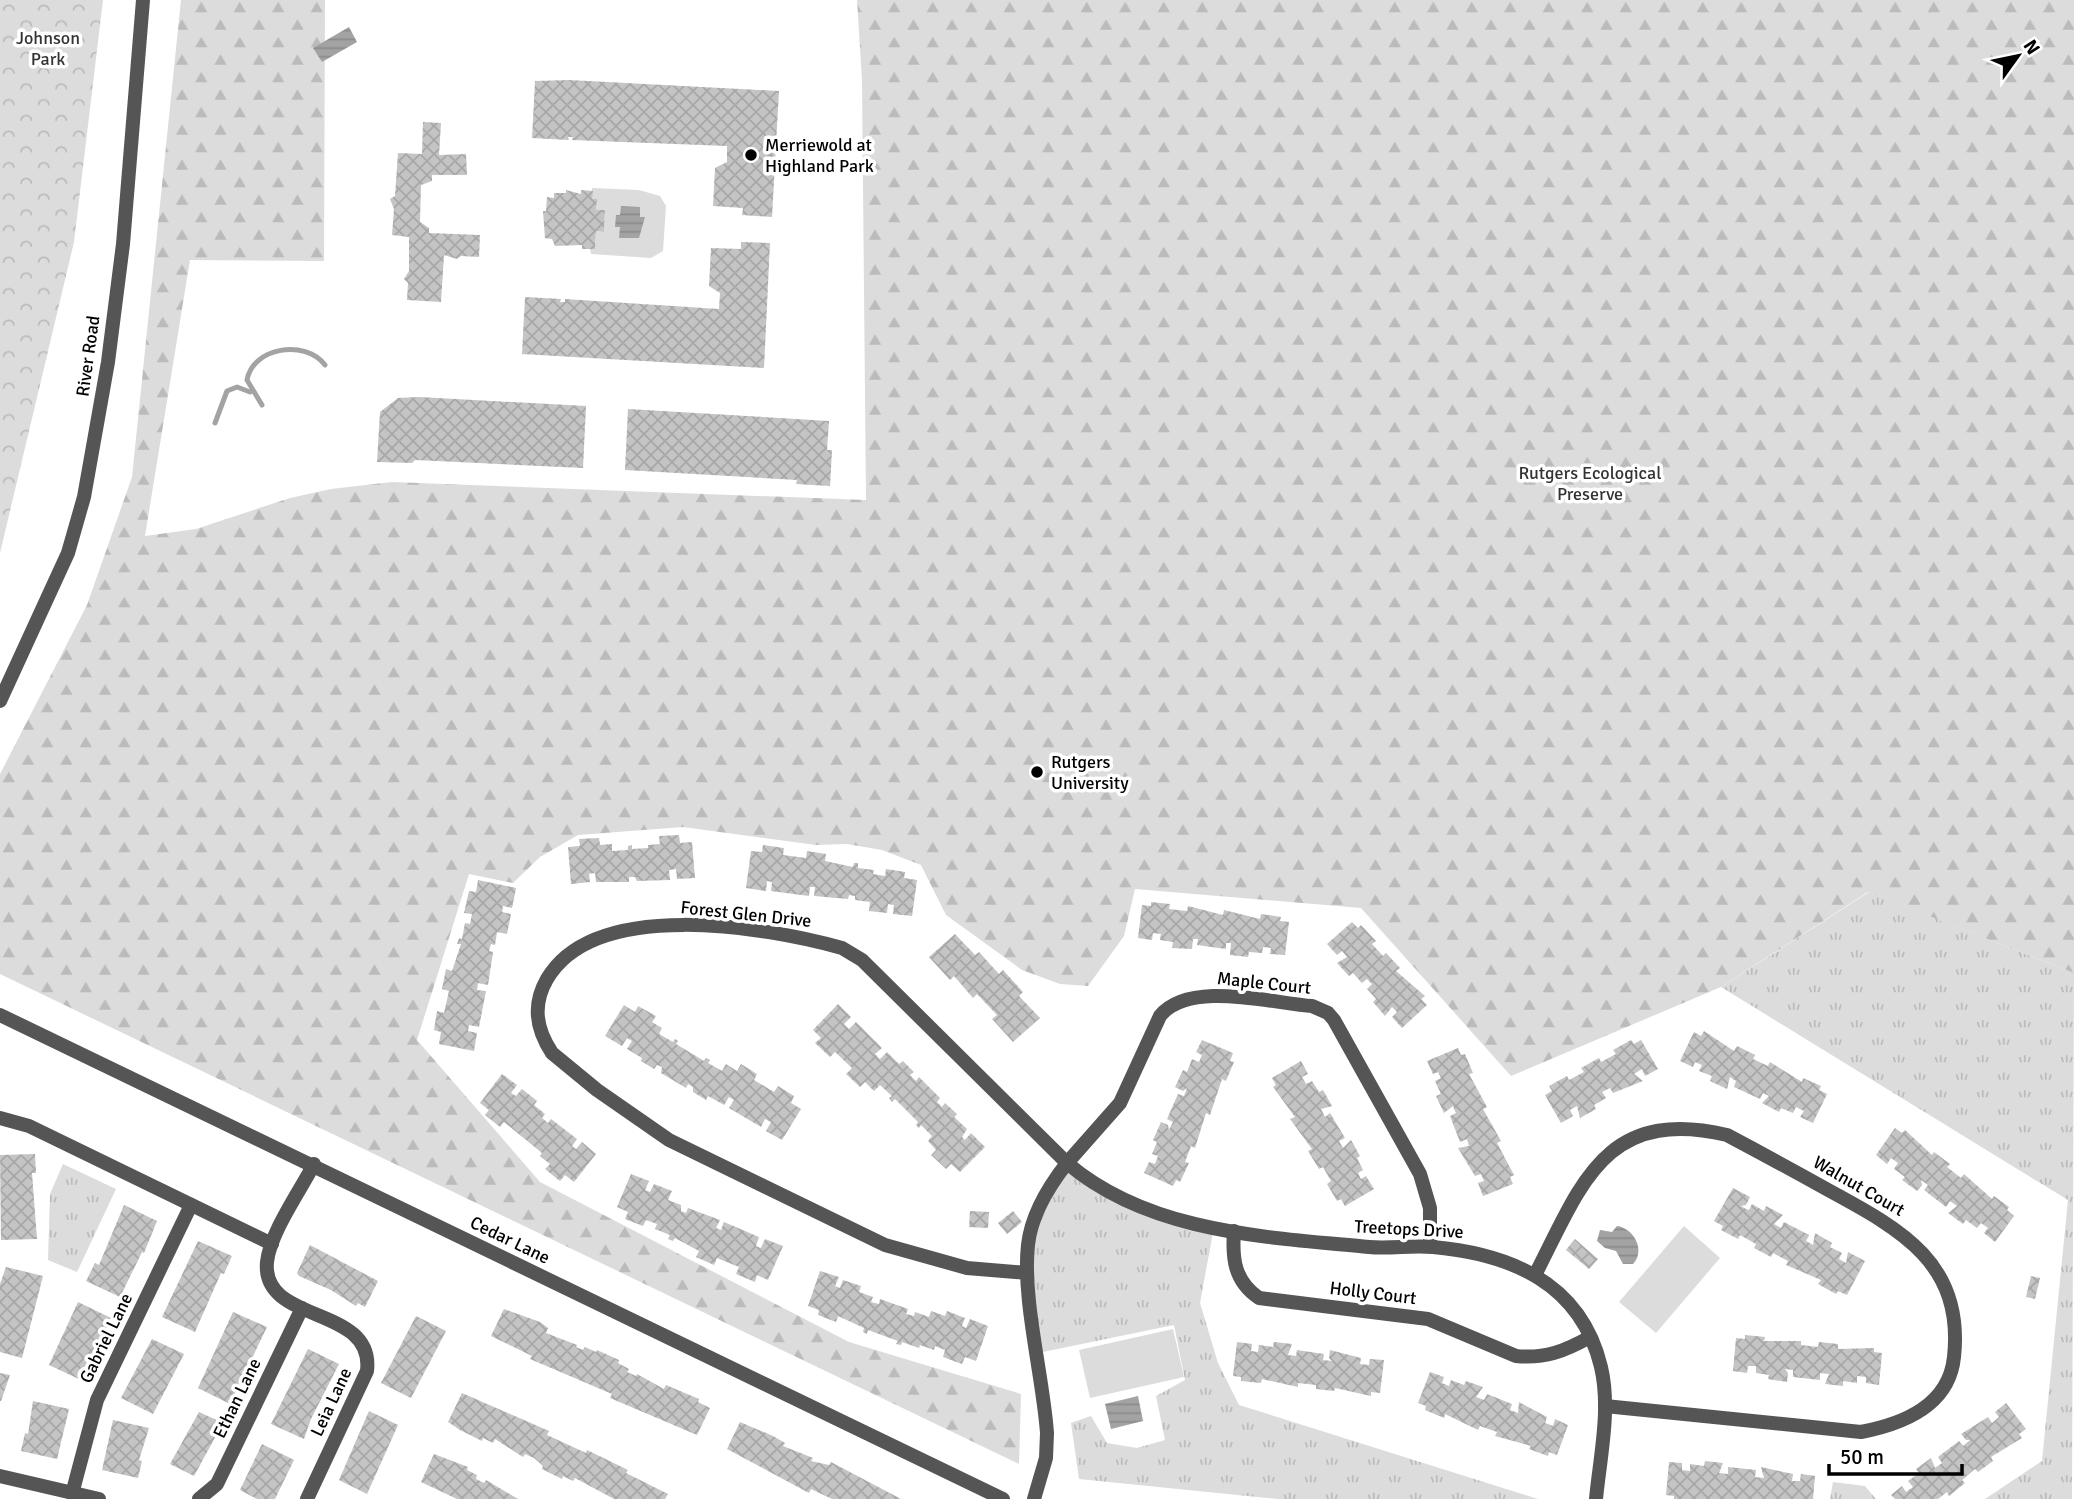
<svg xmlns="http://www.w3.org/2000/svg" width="2074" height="1499" viewBox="0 0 2074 1499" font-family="Signika,sans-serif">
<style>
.grass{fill:url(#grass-tufts)}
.forest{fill:url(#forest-firs)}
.park{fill:url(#park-crowns)}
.pitch{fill:#dcdcdc}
.water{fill:url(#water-rules)}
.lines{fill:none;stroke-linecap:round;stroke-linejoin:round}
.stream{stroke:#a3a3a3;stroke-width:5}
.building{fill:url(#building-cross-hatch)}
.minor{stroke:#555;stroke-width:14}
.tertiary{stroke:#555;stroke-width:14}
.poi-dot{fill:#000;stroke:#fff;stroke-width:2.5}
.labels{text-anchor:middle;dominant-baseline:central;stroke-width:7;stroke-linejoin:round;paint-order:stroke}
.park-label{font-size:18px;fill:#333;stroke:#fff}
.poi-label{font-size:18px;fill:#000;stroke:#fff;text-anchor:start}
.street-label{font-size:18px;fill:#000;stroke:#fff}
</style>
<defs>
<pattern id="grass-tufts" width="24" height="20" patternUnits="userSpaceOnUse" patternTransform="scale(1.75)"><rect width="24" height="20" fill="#dcdcdc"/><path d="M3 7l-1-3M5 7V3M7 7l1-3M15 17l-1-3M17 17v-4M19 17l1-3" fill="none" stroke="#bbb"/></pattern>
<pattern id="forest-firs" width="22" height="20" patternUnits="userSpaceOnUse" patternTransform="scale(1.75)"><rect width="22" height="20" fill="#dcdcdc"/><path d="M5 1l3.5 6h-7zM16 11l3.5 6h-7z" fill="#bbb"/></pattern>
<pattern id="park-crowns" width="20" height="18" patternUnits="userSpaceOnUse" patternTransform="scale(1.75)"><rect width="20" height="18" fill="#dcdcdc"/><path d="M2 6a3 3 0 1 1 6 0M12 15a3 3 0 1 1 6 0" fill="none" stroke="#bbb"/></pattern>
<pattern id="water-rules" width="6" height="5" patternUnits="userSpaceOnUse" patternTransform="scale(1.75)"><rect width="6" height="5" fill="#a3a3a3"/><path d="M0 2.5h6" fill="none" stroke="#8b8b8b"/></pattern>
<pattern id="building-cross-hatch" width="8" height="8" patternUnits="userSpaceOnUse" patternTransform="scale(1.75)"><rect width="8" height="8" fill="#c4c4c4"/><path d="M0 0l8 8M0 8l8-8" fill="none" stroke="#a7a7a7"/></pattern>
</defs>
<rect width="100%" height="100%" fill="#fff"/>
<g class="grass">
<polygon points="1869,892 2074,973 2072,1499 1985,1499 2042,1461 2068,1200 1721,987"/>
<polygon points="1067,1163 1090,1183 1214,1227 1200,1303 1218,1363 1239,1405 1538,1499 1278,1499 1079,1479 1071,1423 1091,1416 1107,1443 1137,1448 1165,1440 1156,1396 1185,1380 1174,1325 1038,1353 1027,1273 1045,1196"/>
<polygon points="63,1164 116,1189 77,1272 48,1260 50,1194"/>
<polygon points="1833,1482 1865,1486 1876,1499 1830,1499"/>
</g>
<polygon class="forest" points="181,0 325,0 324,261 190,260 145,536 196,529 290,498 331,489 392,482 866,500 862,80 857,0 2074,0 2074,973 1868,892 1721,987 1511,1076 1361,908 1135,889 1124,936 1088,986 1060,984 1022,970 946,915 921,865 882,850 847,844 816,845 683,827 578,835 540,857 513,883 469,874 417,1040 540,1182 849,1342 1021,1394 1019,1464 0,974 0,774 87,605 132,477"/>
<polygon class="park" points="0,0 103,0 74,242 0,553"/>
<g class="pitch">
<polygon points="592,188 639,190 660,196 666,206 663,251 651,258 591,254 590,249 595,249 596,231 604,232 605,211 596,210 597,200 592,199"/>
<polygon points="1684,1226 1720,1258 1656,1333 1619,1302"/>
<polygon points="1173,1329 1184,1377 1090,1398 1079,1350"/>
</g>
<g class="water">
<polygon points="349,27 357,42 322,62 313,48"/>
<polygon points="621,206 640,207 640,217 645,217 639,238 619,238 620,227 615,227 616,215 620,215"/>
<path d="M1617,1226C1634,1228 1646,1251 1633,1264H1623L1616,1251L1605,1248L1597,1241L1600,1230L1612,1232Z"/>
<polygon points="1138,1396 1143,1421 1111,1429 1105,1404"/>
</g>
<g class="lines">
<g class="stream">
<path d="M262,405L247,380C253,347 305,339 325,365"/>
<polyline points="215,423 227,391 237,387 250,392"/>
</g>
</g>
<g class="building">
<polygon points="569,80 779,91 772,217 742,215 743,208 713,206 715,168 727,162 727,146 572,140 573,137 568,137 569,140 532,138 535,81"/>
<polygon points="423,122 441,123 439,155 466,154 467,175 432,175 432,181 421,185 420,222 429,228 429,233 480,235 479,257 461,256 457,259 444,255 441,302 407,300 408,283 404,279 409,271 409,237 392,235 394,209 390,199 395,196 398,153 422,154"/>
<polygon points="566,190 581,194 581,190 593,191 592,199 597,199 596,210 605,210 604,232 596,231 595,249 582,249 582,245 555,246 552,239 545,238 543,211 546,211 547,197 554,198 554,193 566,193"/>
<polygon points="741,242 770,243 764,368 522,354 525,297 561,299 560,302 565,302 565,299 719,309 720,293 709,286 711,248 741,249"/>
<polygon points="419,397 586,406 583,468 415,460 412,463 377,462 380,412 398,398"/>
<polygon points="628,409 829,421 827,450 832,450 830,486 796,484 797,480 625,470"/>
<polygon points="679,835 680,843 692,842 695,878 677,879 676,869 669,870 670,880 637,881 635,877 629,877 629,882 596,882 595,873 589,874 590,882 571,884 568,847 580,846 579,839 599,838 600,845 612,844 612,851 628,850 628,846 632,845 632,849 648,848 648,845 660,844 659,836"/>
<polygon points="763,845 784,848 783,855 806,858 807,851 826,854 825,861 853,867 854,863 858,863 858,868 874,870 873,874 885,876 886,869 905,872 904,878 917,880 912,916 893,914 894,905 888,904 887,913 869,911 870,902 855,900 855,896 849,895 848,899 814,896 815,887 810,887 809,896 771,891 772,882 767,881 766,891 746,888 751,851 762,852"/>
<polygon points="478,880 516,888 512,908 503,906 502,912 511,914 507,934 497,932 495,945 491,944 489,951 493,952 488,985 478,983 477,990 486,991 479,1027 469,1025 468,1031 477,1033 474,1051 439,1044 441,1032 434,1030 437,1011 444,1013 449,991 442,989 446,969 452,971 461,944 457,944 459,938 462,939 465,923 470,924 472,914 464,913 469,891 476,892"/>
<polygon points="1151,902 1170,904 1169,909 1187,911 1188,906 1223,915 1224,910 1260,919 1261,914 1281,917 1280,921 1289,922 1285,955 1270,954 1271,948 1263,947 1262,953 1249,952 1248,957 1230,955 1231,943 1226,943 1226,949 1197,945 1198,939 1193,939 1192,949 1172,948 1173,942 1160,940 1161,934 1153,933 1152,940 1138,938 1142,905 1151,906"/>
<polygon points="1352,922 1358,928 1361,925 1376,941 1372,944 1383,956 1386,953 1400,968 1396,971 1425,996 1421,999 1427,1005 1402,1028 1392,1017 1397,1012 1392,1007 1385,1016 1373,1002 1376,999 1367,989 1372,984 1367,979 1362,983 1353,973 1349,976 1337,963 1347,957 1342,951 1337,955 1327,944"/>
<polygon points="955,934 975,955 979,952 999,974 1003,970 1023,992 1019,996 1040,1018 1013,1042 992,1019 997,1015 977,994 973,998 954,976 950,980 929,957"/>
<polygon points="838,1004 851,1017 844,1024 849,1029 856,1022 882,1048 875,1054 880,1059 887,1052 899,1064 903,1061 914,1072 910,1075 916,1081 919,1077 940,1098 937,1102 942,1107 945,1103 957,1114 954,1117 967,1129 962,1137 965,1140 971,1133 985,1147 960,1172 951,1164 946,1169 931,1155 936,1150 928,1141 932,1136 921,1125 919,1128 916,1125 918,1122 895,1099 892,1102 889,1098 892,1096 880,1085 874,1091 865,1082 860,1087 846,1074 852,1068 835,1052 830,1057 815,1043 821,1038 813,1030"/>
<polygon points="624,1005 635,1012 638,1006 656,1016 652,1022 662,1028 659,1034 673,1042 675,1039 678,1041 676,1044 704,1061 706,1058 710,1060 708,1063 722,1071 726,1064 737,1071 741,1064 757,1074 754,1080 774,1092 778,1086 794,1096 791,1103 801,1109 782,1140 766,1131 771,1122 765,1119 761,1127 729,1108 734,1100 729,1097 724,1105 708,1096 706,1100 693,1092 693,1087 688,1084 686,1088 661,1073 662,1067 657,1065 654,1069 641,1061 642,1058 627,1049 632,1041 627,1038 622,1046 605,1036"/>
<polygon points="1704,1031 1734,1051 1737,1046 1755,1055 1753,1059 1768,1066 1770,1062 1802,1082 1803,1078 1821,1086 1819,1090 1827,1094 1813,1123 1800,1117 1804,1111 1796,1107 1793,1113 1781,1108 1779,1112 1762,1103 1769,1096 1763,1093 1760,1099 1734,1087 1736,1081 1730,1077 1727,1089 1710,1081 1712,1076 1699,1071 1702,1065 1695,1062 1693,1067 1680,1061 1694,1032 1701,1036"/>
<polygon points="1202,1040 1233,1053 1230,1061 1234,1062 1226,1081 1222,1079 1210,1115 1206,1113 1195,1148 1191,1146 1185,1162 1189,1163 1180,1182 1176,1180 1173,1186 1144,1173 1149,1162 1155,1164 1158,1156 1152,1154 1157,1142 1153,1140 1161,1122 1168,1125 1169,1130 1173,1122 1167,1119 1178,1094 1184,1096 1187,1088 1183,1091 1175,1087 1183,1070 1187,1072 1192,1059 1199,1062 1202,1055 1196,1052"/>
<polygon points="1631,1040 1634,1044 1641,1040 1658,1069 1645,1076 1642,1069 1634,1074 1643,1081 1613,1093 1610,1088 1602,1092 1606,1098 1594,1105 1596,1109 1580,1118 1577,1106 1570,1110 1573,1116 1561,1123 1545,1095 1552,1091 1549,1086 1567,1076 1569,1080 1584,1072 1581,1068 1599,1058 1601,1062 1616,1054 1613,1050"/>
<polygon points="1458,1048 1461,1055 1465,1054 1473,1073 1469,1074 1487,1107 1483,1109 1501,1141 1497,1143 1514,1175 1510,1177 1513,1184 1483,1196 1478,1183 1484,1181 1481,1174 1475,1176 1458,1148 1469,1146 1467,1139 1460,1142 1450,1116 1456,1113 1455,1111 1453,1106 1444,1113 1436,1096 1441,1094 1435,1081 1441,1078 1438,1072 1433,1074 1427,1061"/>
<polygon points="1301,1061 1308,1074 1302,1077 1306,1084 1312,1081 1319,1092 1323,1090 1332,1106 1321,1109 1325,1117 1330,1113 1345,1138 1339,1141 1343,1148 1351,1140 1360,1156 1357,1158 1363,1170 1358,1173 1361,1179 1366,1176 1374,1189 1345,1206 1341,1199 1337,1201 1327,1184 1331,1181 1323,1167 1319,1169 1308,1151 1312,1149 1290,1119 1295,1117 1273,1087 1276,1085 1272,1078"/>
<polygon points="502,1074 517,1085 511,1093 516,1096 522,1089 537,1101 534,1105 545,1114 542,1118 548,1123 551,1119 577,1139 572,1146 576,1149 582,1142 596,1154 574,1182 565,1175 560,1181 545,1169 550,1164 540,1156 542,1153 504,1122 500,1127 485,1115 489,1110 480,1103"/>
<polygon points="1895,1128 1902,1133 1905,1130 1932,1155 1934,1152 1950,1164 1947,1167 1961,1178 1964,1174 1992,1199 1994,1196 2009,1207 2007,1210 2014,1216 1995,1242 1984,1233 1988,1228 1981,1223 1977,1228 1966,1220 1963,1224 1948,1213 1957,1206 1950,1201 1946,1207 1924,1190 1928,1185 1921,1180 1922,1185 1917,1191 1902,1180 1905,1177 1894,1169 1898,1163 1891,1158 1887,1164 1876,1155"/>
<polygon points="35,1154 36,1173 32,1173 37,1239 1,1240 0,1155"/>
<polygon points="631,1174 649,1181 645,1190 650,1192 654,1184 672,1191 668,1200 681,1205 681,1211 686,1213 688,1208 720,1220 716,1228 721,1230 724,1222 759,1237 756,1246 761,1248 765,1239 783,1246 768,1280 757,1275 755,1282 736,1274 739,1267 717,1258 714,1265 696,1257 699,1251 675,1238 673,1241 668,1239 670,1235 655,1229 657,1224 646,1220 643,1226 625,1219 628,1212 617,1207"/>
<polygon points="1733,1188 1750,1197 1746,1205 1741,1206 1746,1209 1749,1210 1752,1204 1764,1211 1766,1206 1783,1215 1774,1224 1781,1228 1784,1222 1809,1235 1806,1241 1813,1245 1815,1233 1832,1243 1830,1247 1842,1253 1839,1259 1846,1263 1848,1252 1865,1261 1847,1295 1838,1291 1836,1294 1818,1284 1821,1280 1786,1265 1788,1261 1773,1253 1771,1257 1754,1248 1756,1244 1740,1235 1738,1239 1721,1230 1723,1226 1714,1221"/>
<polygon points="124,1205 157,1221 144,1253 142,1252 120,1297 86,1281 95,1263 99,1265"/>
<polygon points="970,1211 989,1212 988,1228 969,1227"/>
<polygon points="1013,1211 1022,1222 1007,1234 998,1223"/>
<polygon points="1575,1239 1598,1259 1589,1269 1566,1250"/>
<polygon points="198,1241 232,1256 224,1274 221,1273 195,1332 162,1317"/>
<polygon points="310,1245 378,1281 365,1307 358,1303 356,1306 331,1290 299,1276 297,1273"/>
<polygon points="6,1267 43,1276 22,1358 0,1352 0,1284"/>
<polygon points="820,1271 839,1277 835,1286 840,1288 843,1280 861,1286 859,1292 873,1297 871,1302 879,1304 880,1299 908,1309 906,1314 914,1316 915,1312 929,1317 931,1311 945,1316 947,1311 965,1318 962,1326 966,1328 970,1319 988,1326 976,1361 965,1357 962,1364 943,1357 945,1350 935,1346 934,1350 920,1345 919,1348 902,1342 901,1345 896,1344 898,1341 868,1330 867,1334 863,1332 864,1328 838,1316 836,1322 818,1315 819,1310 808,1306"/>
<polygon points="2031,1276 2040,1278 2035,1299 2026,1297"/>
<polygon points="78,1302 111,1318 83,1381 49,1365"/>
<polygon points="504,1309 540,1322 548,1328 546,1333 577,1345 576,1347 583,1350 585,1347 596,1352 597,1350 619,1360 618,1363 629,1369 627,1372 636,1376 637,1374 664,1389 666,1385 699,1399 698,1402 710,1408 697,1435 610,1398 612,1394 530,1359 532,1356 491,1336"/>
<polygon points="233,1312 267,1327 230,1404 198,1388"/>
<polygon points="416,1316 446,1331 411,1398 381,1383"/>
<polygon points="1745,1335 1765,1337 1764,1341 1801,1341 1801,1345 1818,1347 1819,1342 1838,1344 1838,1349 1874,1348 1874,1352 1882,1353 1879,1385 1866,1383 1866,1377 1857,1376 1857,1383 1843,1381 1843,1386 1825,1384 1829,1374 1820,1373 1820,1380 1793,1377 1793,1370 1785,1369 1788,1373 1787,1382 1768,1379 1769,1375 1756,1373 1756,1366 1748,1366 1747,1373 1733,1371 1736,1338 1745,1339"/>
<polygon points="152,1339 184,1354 153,1414 121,1398"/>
<polygon points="1237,1342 1252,1344 1251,1351 1258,1352 1259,1345 1273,1347 1274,1342 1292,1344 1288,1355 1296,1356 1297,1350 1324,1354 1323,1360 1332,1361 1329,1358 1330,1350 1361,1358 1360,1364 1369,1365 1370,1359 1384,1360 1380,1393 1371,1392 1371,1396 1335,1388 1334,1391 1316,1389 1316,1385 1298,1383 1298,1387 1262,1379 1261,1383 1241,1381 1241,1377 1233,1376"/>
<polygon points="308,1349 339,1364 311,1419 304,1439 271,1424"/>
<polygon points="1430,1372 1444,1377 1442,1383 1449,1386 1451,1380 1464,1385 1466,1381 1483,1387 1476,1397 1484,1400 1487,1394 1512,1404 1510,1410 1518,1413 1519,1402 1547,1417 1545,1423 1553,1426 1555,1419 1568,1425 1557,1455 1549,1452 1548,1456 1529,1449 1531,1446 1495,1436 1497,1432 1480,1426 1478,1430 1445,1414 1444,1418 1425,1410 1426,1406 1418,1403"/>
<polygon points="0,1373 10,1375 1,1401 0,1401"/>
<polygon points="462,1393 549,1431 547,1435 586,1453 587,1450 628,1470 626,1473 668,1494 665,1499 614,1499 575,1478 573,1481 563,1476 562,1479 542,1469 543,1466 534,1458 525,1454 523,1457 495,1439 493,1443 483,1438 482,1441 460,1430 448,1422"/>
<polygon points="33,1401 69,1409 57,1459 21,1451 25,1433 28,1434"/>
<polygon points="2006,1403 2026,1429 2019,1434 2022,1438 1991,1457 1993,1461 1978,1472 1975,1469 1962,1480 1965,1483 1949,1496 1947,1492 1938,1499 1895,1499 1891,1495 1902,1486 1906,1492 1913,1487 1908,1481 1919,1473 1916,1469 1931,1458 1935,1468 1942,1463 1938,1457 1959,1441 1963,1446 1970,1440 1966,1440 1961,1434 1988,1417 1992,1423 1999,1417 1995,1412"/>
<polygon points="369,1411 398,1425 367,1494 339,1480"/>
<polygon points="199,1412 223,1423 194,1476 170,1464"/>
<polygon points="113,1420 149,1428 139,1460 142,1461 138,1478 102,1470"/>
<polygon points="740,1422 773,1436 785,1443 783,1446 813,1458 811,1461 829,1465 831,1462 901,1499 832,1499 811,1489 809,1493 727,1449"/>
<polygon points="262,1444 294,1460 275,1499 257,1499 240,1490"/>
<polygon points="434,1454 468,1467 467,1470 477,1475 476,1479 484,1483 486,1480 518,1499 457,1499 421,1482"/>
<polygon points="1705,1461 1723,1463 1719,1473 1728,1474 1728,1467 1756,1470 1755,1477 1764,1478 1761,1467 1793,1474 1792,1481 1800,1481 1801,1474 1815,1476 1813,1499 1674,1499 1674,1496 1666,1495 1669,1462 1682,1463 1682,1470 1690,1471 1690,1464 1704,1466"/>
</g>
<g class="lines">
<g class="minor">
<polyline points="0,1118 29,1126 272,1244"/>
<path d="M1234,1231C1232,1258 1234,1281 1259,1298L1428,1319L1516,1356C1545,1359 1565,1351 1590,1337"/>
<path d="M1430,1247V1208L1420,1174L1334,1020L1328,1013L1312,1006C1271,1003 1189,980 1160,1016L1120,1103L1067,1163C1149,1233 1266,1237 1369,1247C1390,1249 1412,1245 1433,1247C1511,1254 1581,1283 1601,1367C1611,1409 1600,1457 1596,1499"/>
<path d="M1027,1273L967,1268L885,1245L669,1140L597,1090L552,1053C536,1029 532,1005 547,979C595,897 766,927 842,948L862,960L1067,1163C1049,1186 1031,1216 1028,1245C1022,1299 1043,1376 1047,1433L1046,1458L1034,1499"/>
<path d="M1535,1275C1581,1186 1604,1106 1727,1135C1761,1153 1796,1172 1830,1191C1902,1230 1964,1264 1954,1357C1949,1406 1903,1424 1861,1432L1605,1406"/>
<polyline points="0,1476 99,1499"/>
<polyline points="72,1494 97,1400 191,1205"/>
<polyline points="199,1499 217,1484 302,1308"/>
<path d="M307,1499L367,1371C375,1304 261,1325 267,1262C270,1233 300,1191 314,1164"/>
</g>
<g class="tertiary">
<polyline points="0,701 68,553 84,497 108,362 123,244 143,0"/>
<polyline points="0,1015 1003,1499"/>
</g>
</g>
<g class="poi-dot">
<circle cx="751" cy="155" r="7"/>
<circle cx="1037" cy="772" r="7"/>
</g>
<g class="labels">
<g class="park-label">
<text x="48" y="38">Johnson<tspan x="48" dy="21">Park</tspan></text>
<text x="1590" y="473">Rutgers Ecological<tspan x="1590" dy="21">Preserve</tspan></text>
</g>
<g class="poi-label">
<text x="765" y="145">Merriewold at<tspan x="765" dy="21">Highland Park</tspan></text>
<text x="1051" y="762">Rutgers<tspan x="1051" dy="21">University</tspan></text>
</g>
<g class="street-label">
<text transform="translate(88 356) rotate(-82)">River Road</text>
<text transform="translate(746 914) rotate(6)">Forest Glen Drive</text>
<text transform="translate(1264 983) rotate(6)">Maple Court</text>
<text transform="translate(1859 1186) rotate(30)">Walnut Court</text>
<text transform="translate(1409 1229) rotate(3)">Treetops Drive</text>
<text transform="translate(510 1240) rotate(26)">Cedar Lane</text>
<text transform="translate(1373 1293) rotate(7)">Holly Court</text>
<text transform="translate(106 1338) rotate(-64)">Gabriel Lane</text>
<text transform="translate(237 1398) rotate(-64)">Ethan Lane</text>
<text transform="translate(331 1402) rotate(-65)">Leia Lane</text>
</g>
</g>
<g transform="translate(2018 56) rotate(57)" stroke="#ffffff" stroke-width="5" paint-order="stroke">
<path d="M0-5L12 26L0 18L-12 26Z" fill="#000000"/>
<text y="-10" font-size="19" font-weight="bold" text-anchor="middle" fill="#000000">N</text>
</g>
<path d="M1829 1464v10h133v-10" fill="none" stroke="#000000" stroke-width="3.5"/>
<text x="1840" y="1464" font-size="21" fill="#000000" stroke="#ffffff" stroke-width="5" paint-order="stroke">50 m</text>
</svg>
